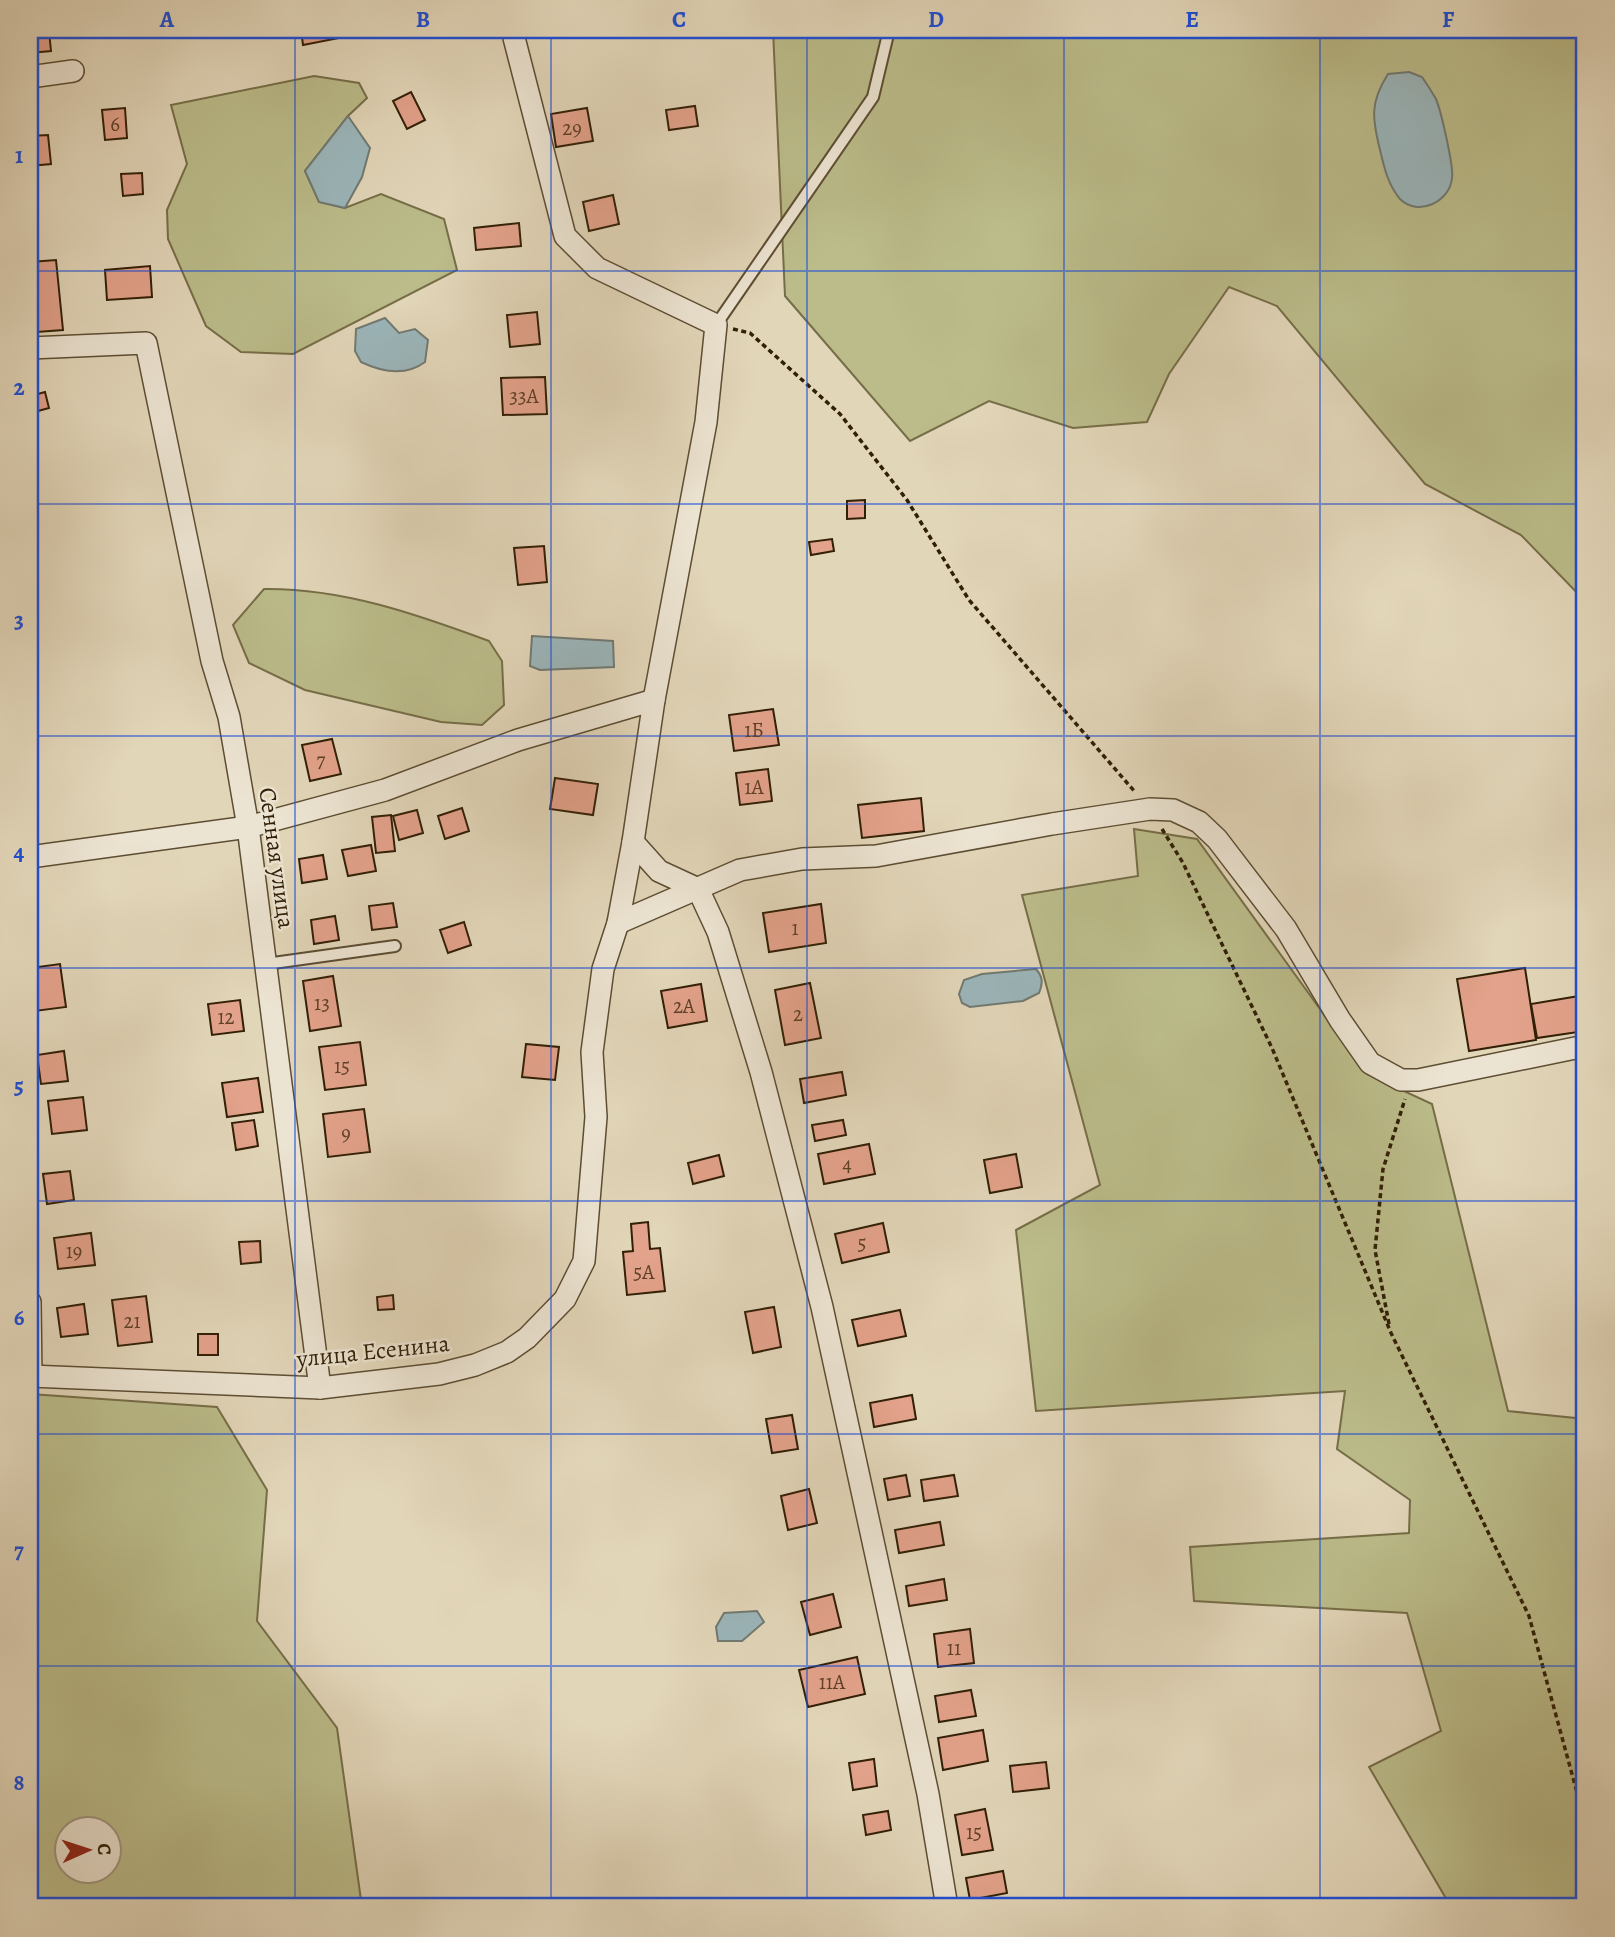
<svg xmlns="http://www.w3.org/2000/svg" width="1615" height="1937" viewBox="0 0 1615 1937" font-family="Alegreya,serif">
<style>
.green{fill:#bbbc8a;stroke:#766e48;stroke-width:2;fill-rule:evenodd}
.water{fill:#9bb6bb;stroke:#717a73;stroke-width:2}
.building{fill:#e3a28b;stroke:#311f06;stroke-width:2}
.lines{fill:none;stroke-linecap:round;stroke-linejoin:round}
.lane-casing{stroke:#5d4d33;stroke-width:14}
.street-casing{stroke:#5d4d33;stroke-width:24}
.path{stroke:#311f06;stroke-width:3.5;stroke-dasharray:5 3.5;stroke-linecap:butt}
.lane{stroke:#ece4d2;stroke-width:10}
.street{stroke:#ece4d2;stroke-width:21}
.grid{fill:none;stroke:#1d4ed8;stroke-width:2;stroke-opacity:0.55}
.labels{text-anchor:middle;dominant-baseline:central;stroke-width:5;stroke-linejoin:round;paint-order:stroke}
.number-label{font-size:21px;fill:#5e4027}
.street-label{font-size:24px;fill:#311f06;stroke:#ece4d2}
.neatline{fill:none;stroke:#1d4ed8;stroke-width:2.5}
.grid-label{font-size:23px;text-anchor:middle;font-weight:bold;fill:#1d4ed8}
</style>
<rect width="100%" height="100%" fill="#e2d6b9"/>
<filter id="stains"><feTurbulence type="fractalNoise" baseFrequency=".00286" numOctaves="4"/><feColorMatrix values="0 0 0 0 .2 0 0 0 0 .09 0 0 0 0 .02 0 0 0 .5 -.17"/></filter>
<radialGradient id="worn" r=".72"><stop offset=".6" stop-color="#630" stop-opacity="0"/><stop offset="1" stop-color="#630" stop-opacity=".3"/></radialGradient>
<g class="green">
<polygon points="773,30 1585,30 1585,601 1521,535 1425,484 1277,306 1229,287 1169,374 1147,422 1073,428 989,401 910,441 785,296"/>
<polygon points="314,76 359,83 367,98 348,116 305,171 319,202 345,208 381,194 444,219 457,270 293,354 241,352 206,326 168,239 167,210 187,164 171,105"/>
<path d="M264,589C342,588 416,614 489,641L502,661L504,705L482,725L441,722L305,690L249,663L233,625Z"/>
<polygon points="1134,829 1197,839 1367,1074 1432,1104 1508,1411 1585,1419 1585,1907 1451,1907 1369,1767 1441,1731 1407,1613 1194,1601 1190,1547 1409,1533 1410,1500 1337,1449 1345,1391 1036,1411 1016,1230 1100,1185 1022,895 1138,876"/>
<path d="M30,1394L217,1407L267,1490L257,1621L337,1728L362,1907H30ZM108,1828V1870H66V1828Z"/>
</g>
<g class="water">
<path d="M1409,72L1422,77C1427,84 1432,92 1436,99C1441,111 1454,167 1452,178C1450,202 1418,217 1400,199C1388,185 1384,167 1380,150C1372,118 1370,102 1388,74Z"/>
<polygon points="348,116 370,148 362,177 345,208 319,202 305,171"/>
<path d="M385,318L399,333L415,329L428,340L425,362C405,377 382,372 361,362L355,351L356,329Z"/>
<polygon points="532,636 613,641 614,667 540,670 530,666"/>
<path d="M1036,969C1043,977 1043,983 1039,993L1023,1001L970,1007L962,1003L959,994L964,980L982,974Z"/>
<polygon points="757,1611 764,1622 742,1641 718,1641 716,1627 724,1613"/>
</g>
<g class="building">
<polygon points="301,30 338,30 339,38 303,45"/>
<polygon points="49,31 51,51 30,53 30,33"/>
<polygon points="411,92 425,120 407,129 393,101"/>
<polygon points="695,106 698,126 669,130 666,110"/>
<polygon points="125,108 127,138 105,140 102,110"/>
<polygon points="587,108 593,141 556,147 551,114"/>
<polygon points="48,135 51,164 30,166 30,136"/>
<polygon points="142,173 143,194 123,196 121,174"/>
<polygon points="613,195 619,224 589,231 583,202"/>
<polygon points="519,223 521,246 476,250 474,228"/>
<polygon points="56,260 63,330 37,332 30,262"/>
<polygon points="150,266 152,297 107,300 105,270"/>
<polygon points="537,312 540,344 510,347 507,315"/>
<polygon points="545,377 547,414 503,415 501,378"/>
<polygon points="45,392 49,408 38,411 34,395"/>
<polygon points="865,500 865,518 847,519 847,501"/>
<polygon points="832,539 834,551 811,555 809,542"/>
<polygon points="544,546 547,582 518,585 514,548"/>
<polygon points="773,709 779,745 734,751 729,715"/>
<polygon points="332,739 341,774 310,781 302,745"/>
<polygon points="768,769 772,801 740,805 736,773"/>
<polygon points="555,778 598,784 593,815 550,809"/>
<polygon points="921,798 924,831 862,838 858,805"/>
<polygon points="462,808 469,831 445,839 438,816"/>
<polygon points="417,810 423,833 399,840 393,816"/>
<polygon points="391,815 395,851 376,853 372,817"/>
<polygon points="371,845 376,871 348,876 342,850"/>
<polygon points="323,855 327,879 302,883 299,859"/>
<polygon points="35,887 37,914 30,915 30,888"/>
<polygon points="393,903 397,927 372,930 369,906"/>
<polygon points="821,904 826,943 769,952 763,913"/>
<polygon points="335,916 339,940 314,944 311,920"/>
<polygon points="464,922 471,945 448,953 440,930"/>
<polygon points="60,964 66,1007 35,1011 30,968"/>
<polygon points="1525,968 1536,1040 1469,1051 1457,979"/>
<polygon points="333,976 341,1026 310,1031 303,981"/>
<polygon points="810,983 821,1038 785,1045 775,990"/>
<polygon points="701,984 707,1021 668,1028 661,991"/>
<polygon points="1585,995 1585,1031 1537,1038 1531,1004"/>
<polygon points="240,1000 244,1031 212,1035 208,1004"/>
<polygon points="360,1042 366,1085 325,1090 319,1047"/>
<polygon points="526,1044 559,1047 555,1080 522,1077"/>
<polygon points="64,1051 68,1081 41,1084 37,1055"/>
<polygon points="842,1072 846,1095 804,1103 800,1079"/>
<polygon points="258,1078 263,1112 227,1117 222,1083"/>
<polygon points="83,1097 87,1130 52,1134 48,1101"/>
<polygon points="364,1109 370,1152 328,1157 323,1114"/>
<polygon points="254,1120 258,1146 236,1150 232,1123"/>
<polygon points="843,1120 846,1135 815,1141 812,1125"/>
<polygon points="869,1144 875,1174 824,1184 818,1154"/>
<polygon points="1016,1154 1022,1187 990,1193 984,1160"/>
<polygon points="719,1155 724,1176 693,1184 688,1163"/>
<polygon points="70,1171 74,1200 47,1204 43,1174"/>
<polygon points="648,1222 650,1249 660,1248 665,1291 627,1295 623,1252 633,1251 631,1224"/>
<polygon points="883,1223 889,1252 842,1263 835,1234"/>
<polygon points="91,1233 95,1265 58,1269 54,1238"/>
<polygon points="260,1241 261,1262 241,1264 239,1242"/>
<polygon points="393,1295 394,1309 378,1310 377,1297"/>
<polygon points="146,1296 152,1342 118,1346 112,1300"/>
<polygon points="84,1304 88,1334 61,1337 57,1308"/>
<polygon points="774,1307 781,1347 753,1353 745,1312"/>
<polygon points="900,1310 906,1336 858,1346 852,1320"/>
<rect x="198" y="1334" width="20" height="21"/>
<polygon points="912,1395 916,1419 874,1427 870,1403"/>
<polygon points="792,1415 798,1449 772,1453 766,1419"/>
<polygon points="906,1475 910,1496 888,1500 884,1479"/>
<polygon points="954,1475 958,1496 924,1501 921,1480"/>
<polygon points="809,1489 817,1523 788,1530 781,1496"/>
<polygon points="940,1522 944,1545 899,1553 895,1530"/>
<polygon points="944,1579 947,1600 909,1606 906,1586"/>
<polygon points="833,1594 841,1627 810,1635 801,1602"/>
<polygon points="970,1629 974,1663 938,1667 934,1634"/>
<polygon points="857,1657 865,1694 808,1707 799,1670"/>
<polygon points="971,1690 976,1716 939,1722 935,1696"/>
<polygon points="983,1730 988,1761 943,1770 938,1738"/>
<polygon points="874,1759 877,1786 853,1790 849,1763"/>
<polygon points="1046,1762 1049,1788 1013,1792 1010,1766"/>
<polygon points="985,1809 993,1850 962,1855 955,1815"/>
<polygon points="888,1811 891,1830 866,1835 863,1815"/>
<polygon points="1003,1871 1007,1893 970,1900 966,1878"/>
</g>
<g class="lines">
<defs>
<g id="lane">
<polyline points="716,325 873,97 889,30"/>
<polyline points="266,964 395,946"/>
</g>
<g id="street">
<polyline points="30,77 73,71"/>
<polyline points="30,348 146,343 212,661 229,717 248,827 320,1388"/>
<polyline points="633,842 659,871 698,889 718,932 761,1072 822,1307 928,1794 947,1907"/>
<polyline points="30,857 248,827 385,790 518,740 654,700"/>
<polyline points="618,923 740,870 802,859 876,856 1052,824 1150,809 1173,810 1199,822 1217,839 1286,929 1340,1020 1370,1063 1401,1080 1418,1080 1585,1046"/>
<polyline points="30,1302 31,1377"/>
<polyline points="30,1376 320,1388 439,1374 475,1365 507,1352 527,1338 565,1299 584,1261 596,1117 592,1052 603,969 618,923 633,842 654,700 706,422 716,325 597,268 565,236 512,30"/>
</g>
</defs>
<use href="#lane" class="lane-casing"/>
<use href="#street" class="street-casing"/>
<g class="path">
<polyline points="733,329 750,333 840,414 907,500 969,600 1135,792"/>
<polyline points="1162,829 1183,863 1272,1048 1391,1333 1529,1616 1585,1822"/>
<polyline points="1389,1324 1375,1250 1383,1169 1405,1099"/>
</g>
<use href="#lane" class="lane"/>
<use href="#street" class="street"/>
</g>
<path class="grid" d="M295,30V1907M551,30V1907M807,30V1907M1064,30V1907M1320,30V1907M30,271H1585M30,504H1585M30,736H1585M30,968H1585M30,1201H1585M30,1434H1585M30,1666H1585"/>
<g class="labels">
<g class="number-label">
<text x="115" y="124">6</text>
<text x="572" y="128">29</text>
<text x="524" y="396">33А</text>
<text x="754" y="730">1Б</text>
<text x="321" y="760">7</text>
<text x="754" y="787">1А</text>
<text x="795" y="928">1</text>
<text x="322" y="1003">13</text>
<text x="684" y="1006">2А</text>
<text x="798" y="1014">2</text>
<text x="226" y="1017">12</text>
<text x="342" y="1066">15</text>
<text x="346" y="1133">9</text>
<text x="847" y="1164">4</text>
<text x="862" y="1243">5</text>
<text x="74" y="1251">19</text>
<text x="644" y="1272">5А</text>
<text x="132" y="1321">21</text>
<text x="954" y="1648">11</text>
<text x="832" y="1682">11А</text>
<text x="974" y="1832">15</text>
</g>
<g class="street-label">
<text transform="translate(277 858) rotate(82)">Сенная улица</text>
<text transform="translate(373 1351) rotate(-6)">улица Есенина</text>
</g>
</g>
<rect width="1615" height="1937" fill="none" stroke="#e2d6b9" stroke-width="77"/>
<g transform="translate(88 1850) rotate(87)"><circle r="33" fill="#ece4d2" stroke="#a19580" stroke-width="2"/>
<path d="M0-5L12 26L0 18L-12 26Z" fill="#8f2418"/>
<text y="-10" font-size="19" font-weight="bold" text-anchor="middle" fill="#311f06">С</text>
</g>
<rect x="38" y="38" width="1538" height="1860" class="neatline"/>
<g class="grid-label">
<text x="167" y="27">A</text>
<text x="423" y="27">B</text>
<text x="679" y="27">C</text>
<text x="936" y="27">D</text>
<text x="1192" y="27">E</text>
<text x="1448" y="27">F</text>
<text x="19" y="163">1</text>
<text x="19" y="395">2</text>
<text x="19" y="628">3</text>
<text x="19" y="860">4</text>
<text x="19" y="1093">5</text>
<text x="19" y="1325">6</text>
<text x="19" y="1558">7</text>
<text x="19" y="1790">8</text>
</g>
<rect width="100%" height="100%" filter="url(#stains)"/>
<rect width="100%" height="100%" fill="url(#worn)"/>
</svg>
